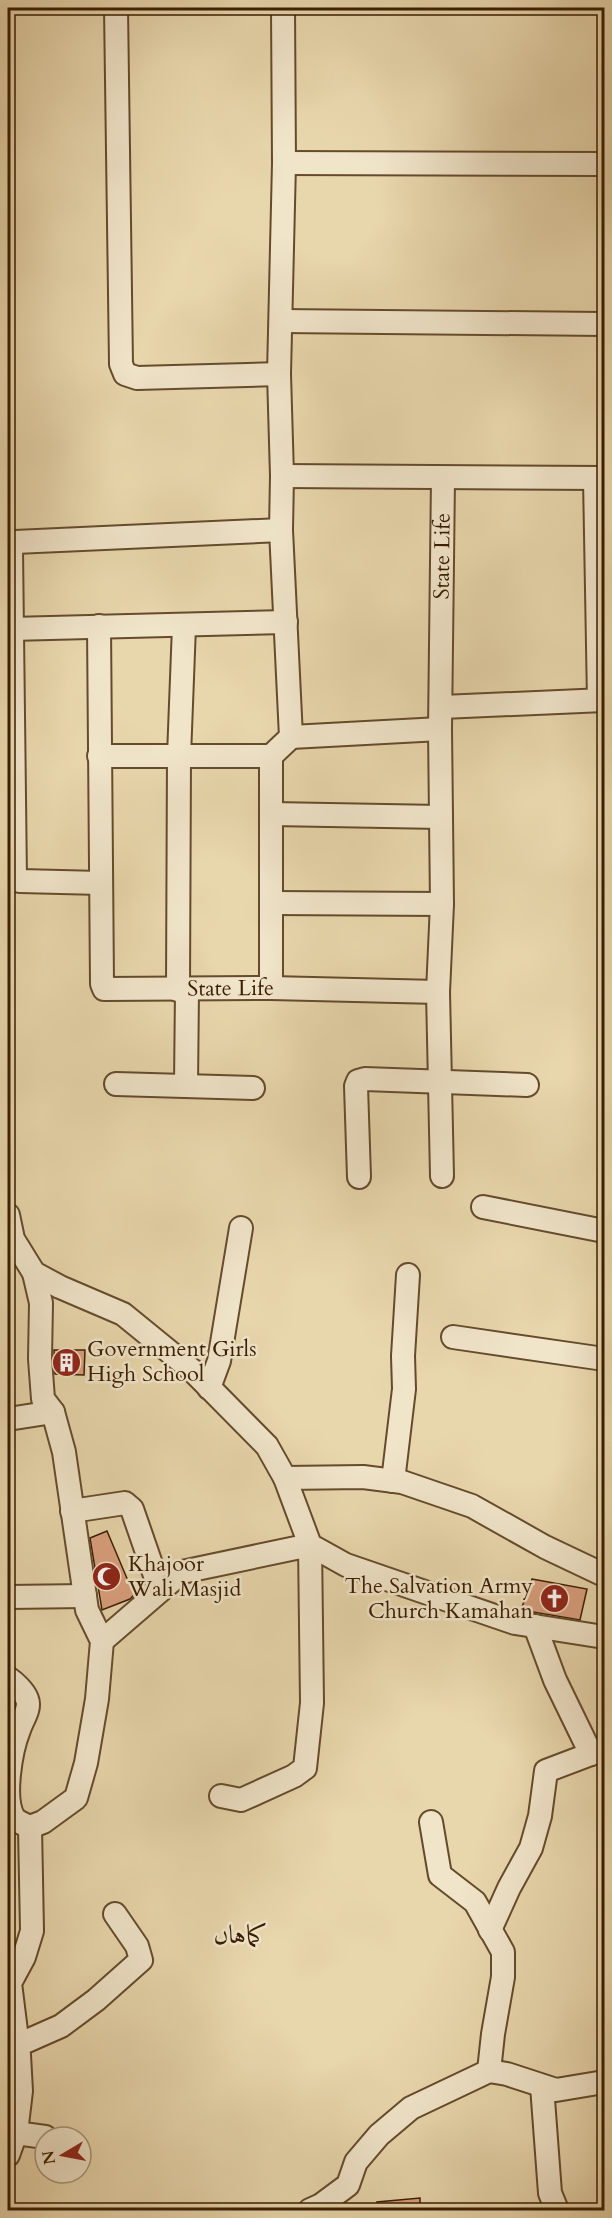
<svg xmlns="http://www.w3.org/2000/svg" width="612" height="2218" viewBox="0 0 612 2218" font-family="Cardo,Amiri,serif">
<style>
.building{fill:#da9f7e;stroke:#391d01;stroke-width:1.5}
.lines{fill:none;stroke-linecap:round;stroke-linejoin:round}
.minor-casing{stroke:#654b2c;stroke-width:26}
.minor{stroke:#f0e4c9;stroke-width:22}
.labels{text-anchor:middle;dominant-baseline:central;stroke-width:5;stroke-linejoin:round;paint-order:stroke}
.street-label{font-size:22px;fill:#391d01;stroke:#f0e4c9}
.poi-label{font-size:22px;fill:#391d01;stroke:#f0e4c9;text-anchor:start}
.quarter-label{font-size:26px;fill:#391d01;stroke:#f0e4c9}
</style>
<rect width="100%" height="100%" fill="#e8d6ac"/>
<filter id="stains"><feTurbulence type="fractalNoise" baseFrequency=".00333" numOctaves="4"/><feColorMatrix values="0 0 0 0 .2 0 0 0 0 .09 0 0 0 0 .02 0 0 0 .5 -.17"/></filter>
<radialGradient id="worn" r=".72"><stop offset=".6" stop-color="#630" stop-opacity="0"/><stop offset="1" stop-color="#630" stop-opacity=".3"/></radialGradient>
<g class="building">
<polygon points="54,1350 85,1350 84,1375 55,1374"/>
<polygon points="107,1531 134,1595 130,1599 102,1610 90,1538"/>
<polygon points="532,1579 587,1589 580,1620 521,1610"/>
<polygon points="420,2198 420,2211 378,2211 377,2202"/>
</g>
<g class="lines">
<defs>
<g id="minor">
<polyline points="116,8 121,364 125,374 137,378 279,374"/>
<polyline points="284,163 604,164"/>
<polyline points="281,321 604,324"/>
<polyline points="282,476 604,478"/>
<polyline points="595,478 599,700"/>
<path id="s1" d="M99,626L102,984L104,989L271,988L438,992"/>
<polyline points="11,629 286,622"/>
<polyline points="442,707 604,700"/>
<polyline points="291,737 440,729"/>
<polyline points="99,756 271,756 291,737 281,530 282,476 279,374 284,163 283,8"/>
<polyline points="271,756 271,988"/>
<polyline points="272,814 441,817"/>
<polyline points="101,883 20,881 15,880 11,550 15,542 281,530"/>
<polyline points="272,903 442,904"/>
<polyline points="178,990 179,756 184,626"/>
<polyline points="116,1084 253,1088"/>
<polyline points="186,1085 187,990"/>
<path id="s2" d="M442,1176L438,992L442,904L440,729L443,478"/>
<polyline points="359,1177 356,1086 358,1081 365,1079 527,1085"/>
<polyline points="483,1207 604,1231"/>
<polyline points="8,1215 13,1239 34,1273 60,1287 123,1314 193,1371 267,1446 285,1478 310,1545 346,1565 515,1623 604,1637"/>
<polyline points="453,1337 604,1359"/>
<polyline points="209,1388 219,1361 241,1228"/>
<polyline points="8,1419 53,1412"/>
<polyline points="285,1478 363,1477 402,1482 472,1506 545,1547 604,1575"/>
<polyline points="393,1481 404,1389 403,1356 408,1275"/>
<polyline points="72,1511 125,1503 132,1509 160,1590"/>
<polyline points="8,1597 85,1596"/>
<polyline points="535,1626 555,1680 591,1754"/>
<polyline points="102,1641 182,1572 310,1545 312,1703 305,1768 294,1776 241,1800 221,1796"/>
<path d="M8,1678C14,1682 24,1691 27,1699C31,1709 22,1720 19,1730C11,1750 2,1799 14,1818C18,1822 25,1825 30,1827L43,1822L76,1798L86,1763L97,1699L102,1641L87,1610L64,1452L53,1412L43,1399L40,1359L41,1303L34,1273"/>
<polyline points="431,1822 440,1875 475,1902 503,1952 503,1977 493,2034 489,2071"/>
<polyline points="490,1930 509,1888 531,1848 540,1816 546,1771 604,1749"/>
<polyline points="18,2045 61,2026 96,2000 141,1960 137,1946 115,1914"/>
<polyline points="542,2086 550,2193 557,2210"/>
<polyline points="16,2133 45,2137"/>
<polyline points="8,2155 16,2133 21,2091 19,2055 10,1983 24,1957 32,1931 30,1827"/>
<polyline points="310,2210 321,2205 348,2185 356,2162 379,2135 411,2108 489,2071 507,2074 556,2090 604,2082"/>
</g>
</defs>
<use href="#minor" class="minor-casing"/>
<use href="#minor" class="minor"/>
</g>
<defs>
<symbol id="building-disc" viewBox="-11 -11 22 22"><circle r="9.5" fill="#8f2418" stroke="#f0e4c9"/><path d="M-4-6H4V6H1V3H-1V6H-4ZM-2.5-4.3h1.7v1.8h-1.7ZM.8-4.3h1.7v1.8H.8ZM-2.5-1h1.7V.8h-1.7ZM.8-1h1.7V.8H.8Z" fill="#fff"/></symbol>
<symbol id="mosque-disc" viewBox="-11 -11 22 22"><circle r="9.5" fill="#8f2418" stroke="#f0e4c9"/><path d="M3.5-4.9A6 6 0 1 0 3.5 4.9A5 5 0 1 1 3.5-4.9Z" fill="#fff"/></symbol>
<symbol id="church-disc" viewBox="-11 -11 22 22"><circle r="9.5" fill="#8f2418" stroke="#f0e4c9"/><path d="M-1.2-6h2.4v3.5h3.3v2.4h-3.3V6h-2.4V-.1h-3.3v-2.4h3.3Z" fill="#fff"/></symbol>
</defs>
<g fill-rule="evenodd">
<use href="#building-disc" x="50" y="1346" width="33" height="33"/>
<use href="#mosque-disc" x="90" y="1560" width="33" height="33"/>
<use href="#church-disc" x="538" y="1582" width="33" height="33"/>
</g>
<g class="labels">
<g class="street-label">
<text stroke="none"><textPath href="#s2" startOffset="620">State Life</textPath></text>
<text stroke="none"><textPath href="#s1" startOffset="490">State Life</textPath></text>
</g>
<g class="poi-label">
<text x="87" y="1349">Government Girls<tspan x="87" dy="25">High School</tspan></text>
<text x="128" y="1564">Khajoor<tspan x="128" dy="25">Wali Masjid</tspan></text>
<text x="533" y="1586" text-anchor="end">The Salvation Army<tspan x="533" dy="25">Church Kamahan</tspan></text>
</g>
<g class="quarter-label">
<text x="240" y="1934">کماہاں</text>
</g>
</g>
<rect width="612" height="2218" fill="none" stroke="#e8d6ac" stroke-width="30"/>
<rect x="9" y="9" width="594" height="2200" fill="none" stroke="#391d01" stroke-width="3"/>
<rect x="15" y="15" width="582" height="2188" fill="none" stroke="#391d01" stroke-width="1.5"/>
<g transform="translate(63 2155) rotate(260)"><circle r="28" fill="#f0e4c9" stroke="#a79479" stroke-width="1.5"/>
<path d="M0-4.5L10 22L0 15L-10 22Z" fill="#8f2418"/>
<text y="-9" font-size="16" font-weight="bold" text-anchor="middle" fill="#391d01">N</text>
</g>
<rect width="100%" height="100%" filter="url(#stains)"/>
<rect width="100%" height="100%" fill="url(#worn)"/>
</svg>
